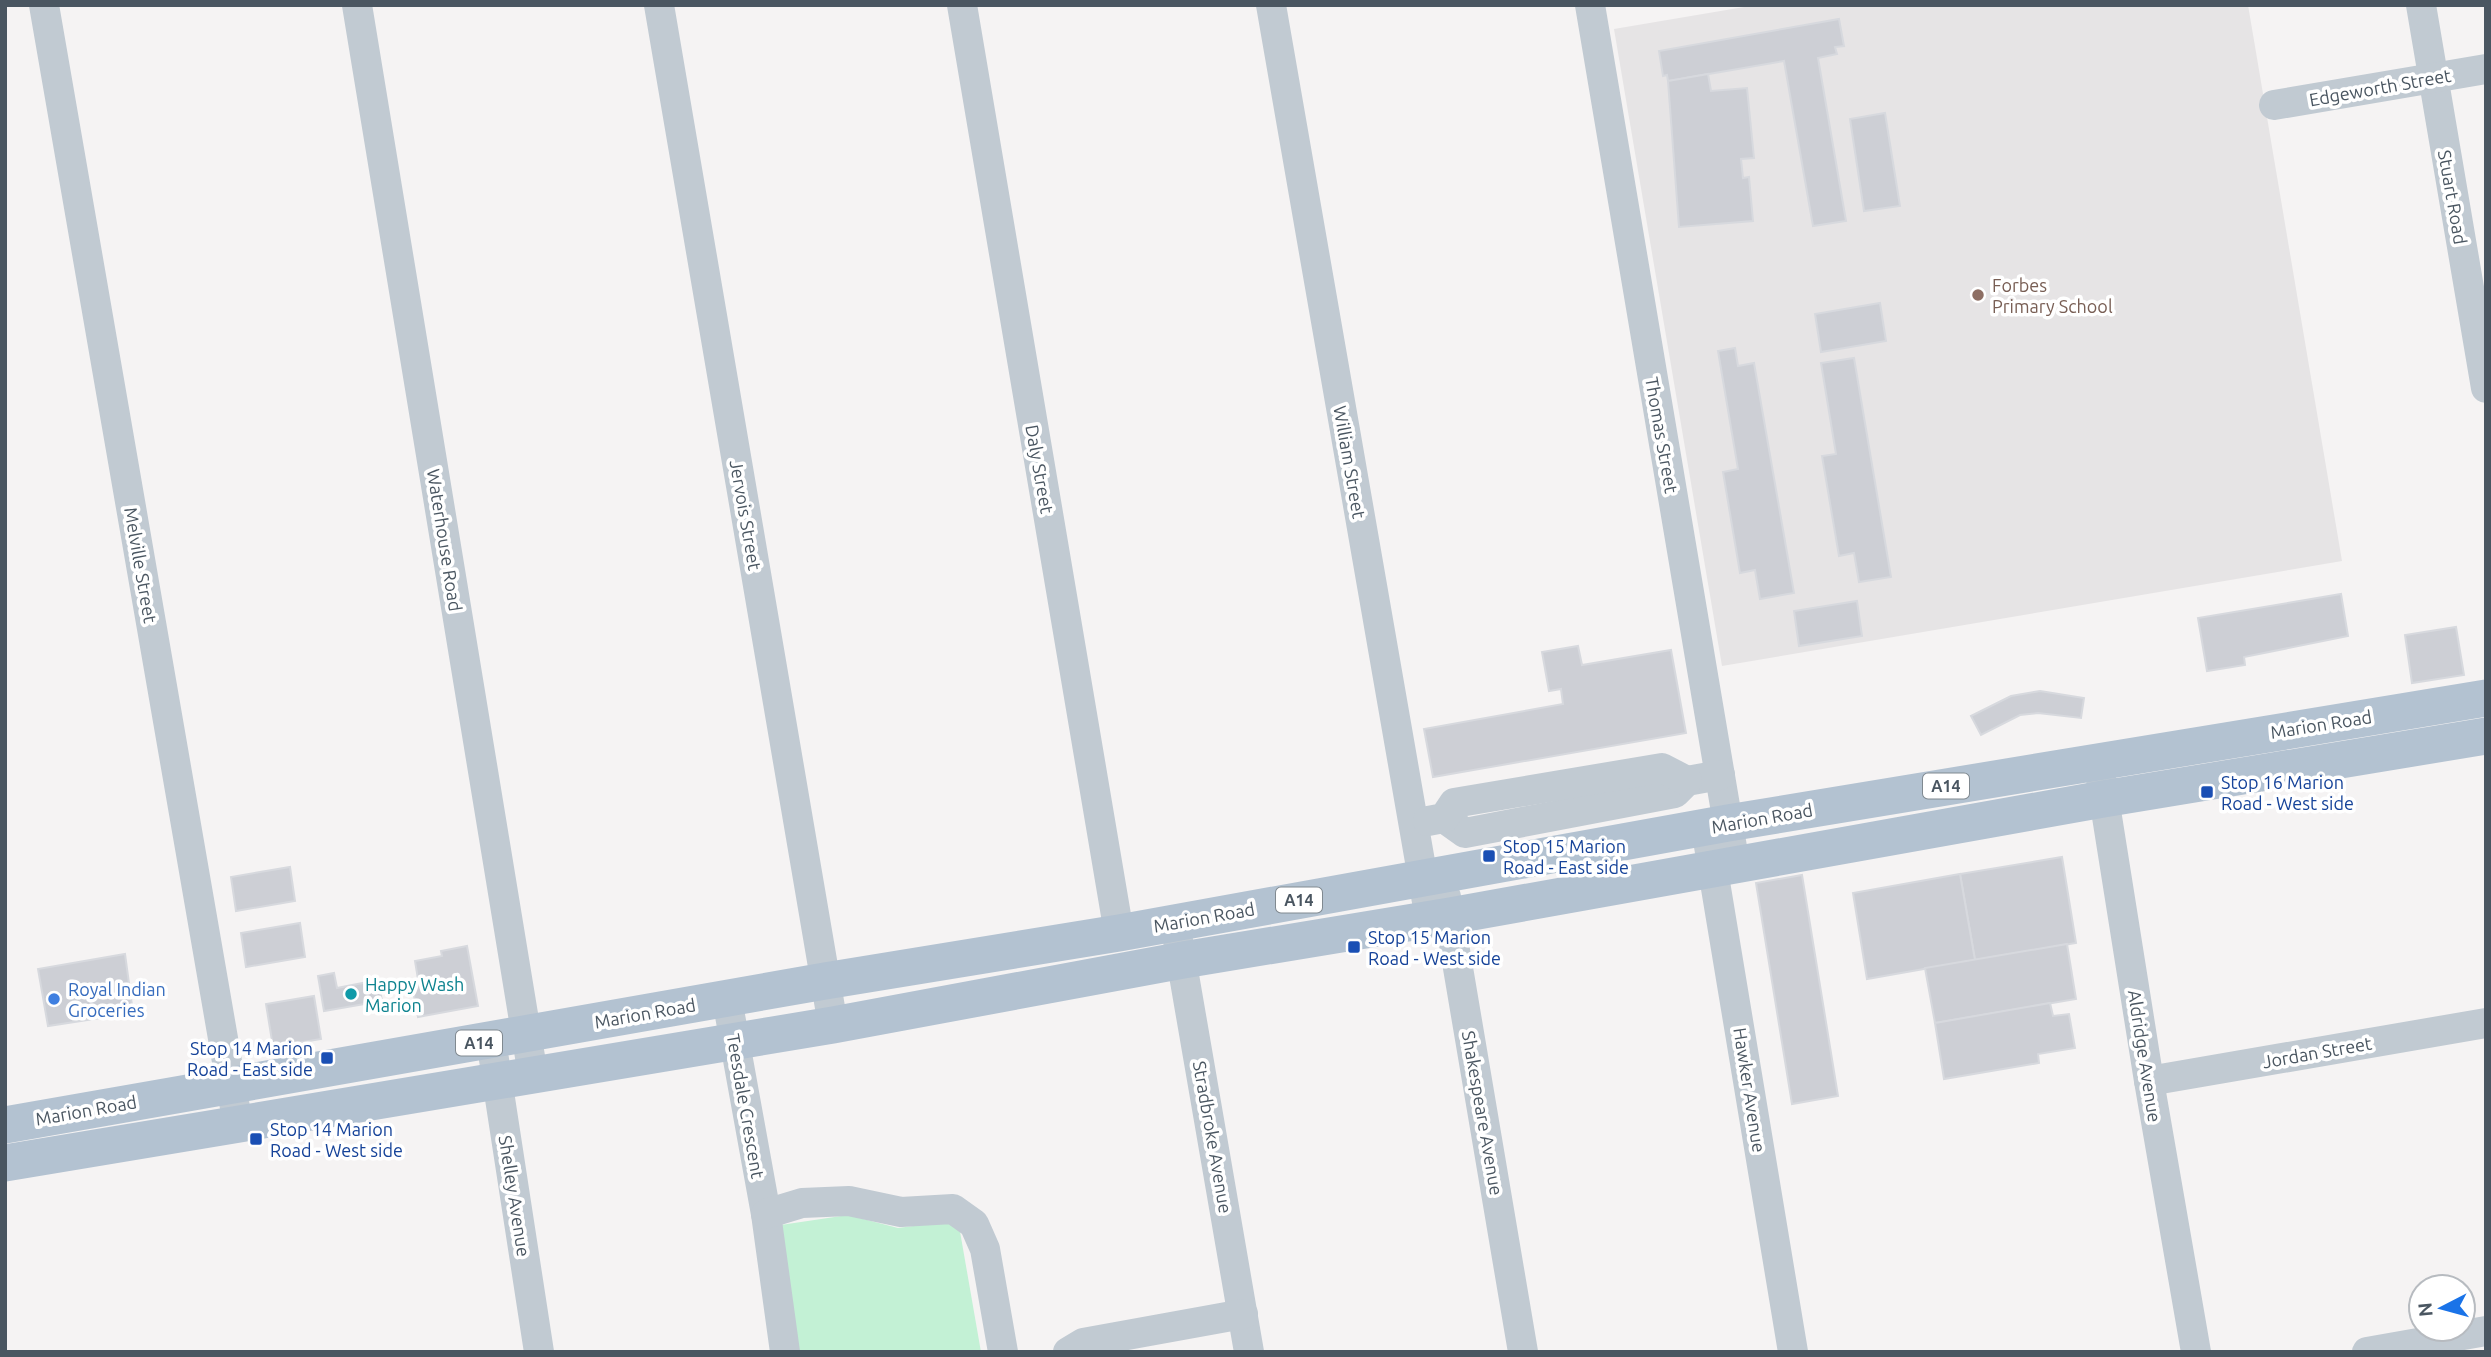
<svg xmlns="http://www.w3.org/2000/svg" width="2491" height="1357" viewBox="0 0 2491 1357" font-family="Ubuntu,sans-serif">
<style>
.education{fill:#e6e4e5}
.green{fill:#c3f1d5}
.building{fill:#cdcfd5;stroke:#d7d9de;stroke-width:2}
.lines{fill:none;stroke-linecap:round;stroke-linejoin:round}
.minor{stroke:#c1cad2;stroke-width:30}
.major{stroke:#b3c2d1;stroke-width:37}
.education-dot{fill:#8d6e63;stroke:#fff;stroke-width:2.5}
.transit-dot{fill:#1a4fb4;stroke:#fff;stroke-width:2.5}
.culture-dot{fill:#0f9aa8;stroke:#fff;stroke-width:2.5}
.shop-dot{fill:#3f7fe0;stroke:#fff;stroke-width:2.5}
.labels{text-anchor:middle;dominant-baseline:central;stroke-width:7;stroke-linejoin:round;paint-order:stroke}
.shield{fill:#fff;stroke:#808990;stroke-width:2}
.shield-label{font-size:16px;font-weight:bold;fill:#4a5661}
.street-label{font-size:18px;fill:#4a5661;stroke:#fff}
.education-label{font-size:18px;fill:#785e54;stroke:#fff;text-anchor:start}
.transit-label{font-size:18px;fill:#164399;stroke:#fff;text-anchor:start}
.culture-label{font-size:18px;fill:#0d838f;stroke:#fff;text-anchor:start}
.shop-label{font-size:18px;fill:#366cbe;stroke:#fff;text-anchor:start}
</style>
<rect width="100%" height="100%" fill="#f5f3f3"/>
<polygon class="education" points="1756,5 2248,5 2342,561 1722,666 1614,29"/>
<polygon class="green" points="848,1215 898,1228 958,1220 981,1352 794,1352 774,1226"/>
<g class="building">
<polygon points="1839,19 1844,46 1835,47 1837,54 1818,58 1846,221 1813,226 1784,61 1668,81 1667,75 1663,76 1659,51"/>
<polygon points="1708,74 1711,91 1747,88 1754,158 1741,159 1743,178 1749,177 1753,221 1679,227 1668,81"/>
<polygon points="1885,113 1900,206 1864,211 1850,119"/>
<polygon points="1880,303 1886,341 1821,352 1815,314"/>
<polygon points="1735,348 1738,366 1754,363 1794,593 1760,599 1755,570 1740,573 1723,472 1738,469 1718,351"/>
<polygon points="1854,358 1891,577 1859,582 1854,553 1839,556 1822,456 1836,454 1821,363"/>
<polygon points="2341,594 2348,636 2244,657 2245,665 2207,671 2198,618"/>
<polygon points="1857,601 1862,636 1799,646 1794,611"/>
<polygon points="2456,627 2464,675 2412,683 2405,635"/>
<polygon points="1578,646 1582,665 1671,650 1686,733 1433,777 1424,729 1563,704 1561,689 1549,691 1542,652"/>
<polygon points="2040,691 2084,698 2081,718 2038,713 2020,715 1981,735 1971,716 2011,696"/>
<polygon points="2062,857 2076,943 1975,960 1960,874"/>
<polygon points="290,867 295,901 236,911 231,877"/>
<polygon points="1960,874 1975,960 1867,979 1853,893"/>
<polygon points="1802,875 1838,1096 1792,1104 1756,883"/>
<polygon points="300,923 305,957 246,967 241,933"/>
<polygon points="2067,944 2076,999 1935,1023 1925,968"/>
<polygon points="467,946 478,1006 418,1017 411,980 418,979 415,961 442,956 441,951"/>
<polygon points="125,954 133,1013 48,1026 38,969"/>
<polygon points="334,973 337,988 378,980 382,1001 324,1011 318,976"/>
<polygon points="314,996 321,1039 273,1047 266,1004"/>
<polygon points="2050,1003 2053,1016 2069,1014 2075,1048 2038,1054 2039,1063 1944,1079 1935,1023"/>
</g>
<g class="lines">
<g class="minor">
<polyline points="44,5 238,1125"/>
<polyline points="357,5 533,1075"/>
<polyline points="659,5 833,1025"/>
<polyline points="962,5 1119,933"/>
<polyline points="1271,5 1430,919"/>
<polyline points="1590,5 1735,865"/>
<polyline points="2421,5 2486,388"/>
<polyline points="2274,105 2486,69"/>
<polyline points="2101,779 2149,1081 2196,1352"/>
<polyline points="1444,818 1465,833 1675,793 1687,781 1720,775"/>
<polyline points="1428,821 1444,818 1454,803 1662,768 1687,781"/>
<polyline points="1706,828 1793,1352"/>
<polyline points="1446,897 1523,1352"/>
<polyline points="1175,923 1249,1352"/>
<polyline points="727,999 766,1214 785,1352"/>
<polyline points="491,1040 539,1352"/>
<polyline points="2149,1081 2486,1023"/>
<polyline points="766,1214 802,1203 849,1201 901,1212 953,1209 974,1224 985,1249 1003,1352"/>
<polyline points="1068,1352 1083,1343 1243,1314"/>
<polyline points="2367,1352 2486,1331"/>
</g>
<g class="major">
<polyline points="5,1125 825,981 1119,933 1728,823 2486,698"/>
<polyline points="5,1163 833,1025 1183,960 1450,916 2103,799 2486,736"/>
</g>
</g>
<circle class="education-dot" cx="1978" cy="295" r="7"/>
<g class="transit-dot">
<rect x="2200" y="785" width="14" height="14" rx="3.5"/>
<rect x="1482" y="849" width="14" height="14" rx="3.5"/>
<rect x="1347" y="940" width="14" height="14" rx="3.5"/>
<rect x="320" y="1051" width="14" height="14" rx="3.5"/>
<rect x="249" y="1132" width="14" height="14" rx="3.5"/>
</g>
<circle class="culture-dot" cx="351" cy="994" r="7"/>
<circle class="shop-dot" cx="54" cy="999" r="7"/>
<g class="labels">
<g class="shield">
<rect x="1923" y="773.5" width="46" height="25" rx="5"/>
<rect x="1276" y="887.5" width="46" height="25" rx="5"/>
<rect x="456" y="1030.5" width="46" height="25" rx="5"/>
</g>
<g class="shield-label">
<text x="1946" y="786">A14</text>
<text x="1299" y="900">A14</text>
<text x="479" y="1043">A14</text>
</g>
<g class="street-label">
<text transform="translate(2380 87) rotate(-10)">Edgeworth Street</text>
<text transform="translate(2453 197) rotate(80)">Stuart Road</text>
<text transform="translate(1662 435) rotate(80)">Thomas Street</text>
<text transform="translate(1350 462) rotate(80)">William Street</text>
<text transform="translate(1040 469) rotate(80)">Daly Street</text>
<text transform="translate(746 515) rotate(80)">Jervois Street</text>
<text transform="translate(445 540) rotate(81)">Waterhouse Road</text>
<text transform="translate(141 565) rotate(80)">Melville Street</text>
<text transform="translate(2321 724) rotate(-9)">Marion Road</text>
<text transform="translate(1762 818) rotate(-10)">Marion Road</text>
<text transform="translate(1204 917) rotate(-10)">Marion Road</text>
<text transform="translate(645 1013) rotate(-10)">Marion Road</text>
<text transform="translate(2317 1052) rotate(-10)">Jordan Street</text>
<text transform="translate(2145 1056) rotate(81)">Aldridge Avenue</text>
<text transform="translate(1750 1090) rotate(81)">Hawker Avenue</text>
<text transform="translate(746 1106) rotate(80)">Teesdale Crescent</text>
<text transform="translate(86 1110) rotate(-10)">Marion Road</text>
<text transform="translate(1483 1113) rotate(80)">Shakespeare Avenue</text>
<text transform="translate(1213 1137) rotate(80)">Stradbroke Avenue</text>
<text transform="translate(515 1196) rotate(81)">Shelley Avenue</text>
</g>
<g class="education-label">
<text x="1992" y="285">Forbes<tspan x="1992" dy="21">Primary School</tspan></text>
</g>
<g class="transit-label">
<text x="2221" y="782">Stop 16 Marion<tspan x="2221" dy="21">Road - West side</tspan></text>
<text x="1503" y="846">Stop 15 Marion<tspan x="1503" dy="21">Road - East side</tspan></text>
<text x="1368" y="937">Stop 15 Marion<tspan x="1368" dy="21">Road - West side</tspan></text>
<text x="313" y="1048" text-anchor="end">Stop 14 Marion<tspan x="313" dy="21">Road - East side</tspan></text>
<text x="270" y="1129">Stop 14 Marion<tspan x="270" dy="21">Road - West side</tspan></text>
</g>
<g class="culture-label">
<text x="365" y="984">Happy Wash<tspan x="365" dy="21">Marion</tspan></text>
</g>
<g class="shop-label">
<text x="68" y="989">Royal Indian<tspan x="68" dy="21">Groceries</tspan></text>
</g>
</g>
<rect width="2491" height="1357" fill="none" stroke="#4a5661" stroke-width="14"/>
<g transform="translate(2442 1308) rotate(264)"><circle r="33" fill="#ffffff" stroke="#b7bbc0" stroke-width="2"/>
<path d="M0-5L12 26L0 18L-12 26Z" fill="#1a73e8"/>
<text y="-10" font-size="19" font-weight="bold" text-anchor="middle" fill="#4a5661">N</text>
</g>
</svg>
